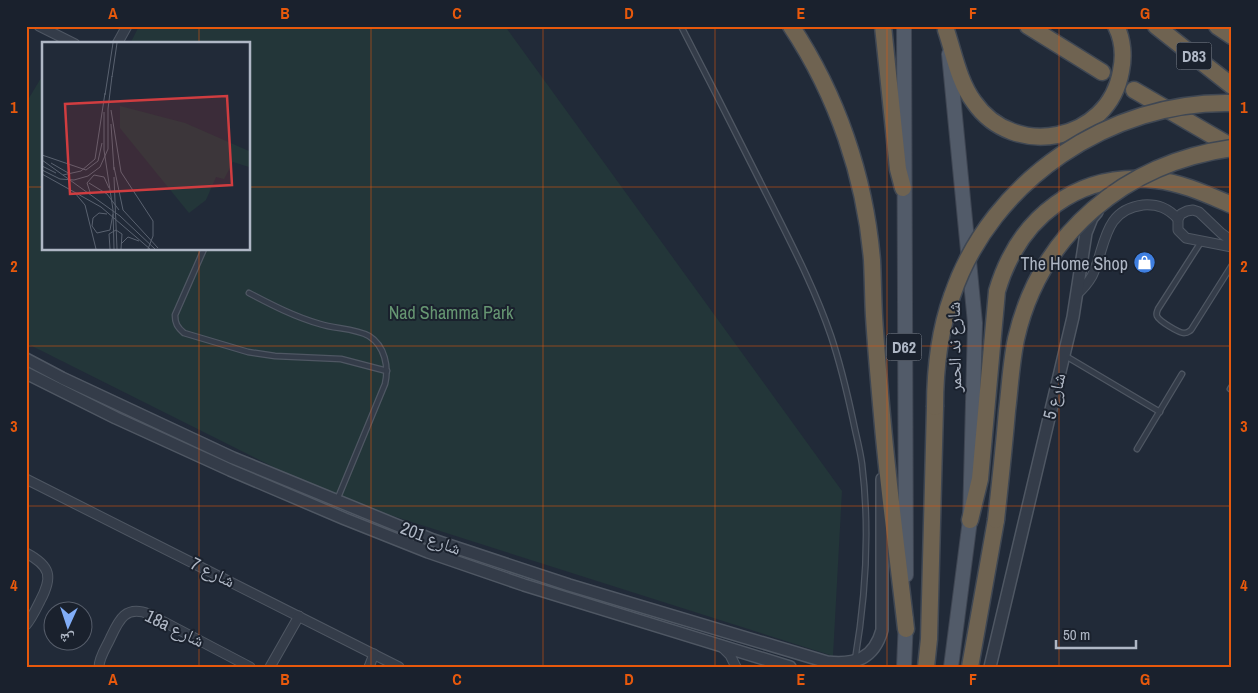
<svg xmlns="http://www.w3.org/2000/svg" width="1258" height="693" viewBox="0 0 1258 693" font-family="'Archivo Narrow','Noto Naskh Arabic',sans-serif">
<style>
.green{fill:#233639}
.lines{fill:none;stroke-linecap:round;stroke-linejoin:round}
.service-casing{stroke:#4f5763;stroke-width:7}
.minor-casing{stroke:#4f5763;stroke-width:11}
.tertiary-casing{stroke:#4f5763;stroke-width:14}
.primary-casing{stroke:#3e4552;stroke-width:16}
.motorway-casing{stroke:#3f4753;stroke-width:19}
.service{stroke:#343c49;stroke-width:4.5}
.minor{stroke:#343c49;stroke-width:9}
.tertiary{stroke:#343c49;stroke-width:11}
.primary{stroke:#525b69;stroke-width:14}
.motorway{stroke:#6f6351;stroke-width:16}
.motorway-bridge-casing{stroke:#3f4753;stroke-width:19;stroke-linecap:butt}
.motorway-bridge{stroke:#6f6351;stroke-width:16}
.grid{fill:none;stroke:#e8590c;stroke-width:1;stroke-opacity:0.55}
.labels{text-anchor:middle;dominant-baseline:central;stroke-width:4;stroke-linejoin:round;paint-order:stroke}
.shield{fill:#1a212d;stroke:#828a97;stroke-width:1}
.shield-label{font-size:16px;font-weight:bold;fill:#afb7c5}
.poi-label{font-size:18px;fill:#afb7c5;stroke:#1a212d;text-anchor:end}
.park-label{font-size:18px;fill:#669672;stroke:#1a212d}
.street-label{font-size:18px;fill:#afb7c5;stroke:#1a212d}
.inset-road{fill:none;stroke:#5a6270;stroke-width:1}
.view{fill:#d03d40;fill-opacity:0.15;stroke:#d03d40;stroke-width:2.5}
.inset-edge{fill:none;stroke:#afb7c5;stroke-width:2.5}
.neatline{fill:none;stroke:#e8590c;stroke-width:2}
.grid-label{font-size:16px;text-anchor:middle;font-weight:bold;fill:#e8590c}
</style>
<rect width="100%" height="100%" fill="#212a38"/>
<polygon class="green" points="139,26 505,26 842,491 833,656 333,497 26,343 26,103 44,73 44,249 249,249 249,44 130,44"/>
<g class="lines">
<defs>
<g id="service">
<path d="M681,26C711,84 741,143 770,201C792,245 815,289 831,336C840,363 847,392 853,420C856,435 860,449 862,464C870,530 866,595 855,660"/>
<path d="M1201,242L1158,309C1157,312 1156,313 1157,316C1159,321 1179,333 1184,333C1188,333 1188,332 1191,330L1232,265"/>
<path d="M204,249L175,315C175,323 177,327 184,333L248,352L275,356L341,359L387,371"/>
<path d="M249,293C272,305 295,317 320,324C335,329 355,328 369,336C385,346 389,367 385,384L337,500"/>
<polyline points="1064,355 1160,412"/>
<polyline points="1230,389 1232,386"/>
<polyline points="1137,449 1182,374"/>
</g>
<g id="minor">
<polyline points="39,26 75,44"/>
<polyline points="117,44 127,26"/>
<polyline points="1232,241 1221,233 1199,212 1193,210 1187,211 1181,214 1178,219 1178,230 1186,238 1232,247"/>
<path d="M1077,294C1083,289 1088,283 1092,276C1106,248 1102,210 1143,205C1158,204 1168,208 1178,219"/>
<polyline points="26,479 399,667"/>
<path d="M26,553C51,566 53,577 40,601C36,609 32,618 26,625"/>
<polyline points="721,646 730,655 736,667"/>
<path d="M99,667C99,658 105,649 109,641C118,622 124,604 149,614L250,667"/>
<polyline points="270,667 299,616"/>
<polyline points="369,667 374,654"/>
</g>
<g id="tertiary">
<path d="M26,359L62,378L233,458L433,540L569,585L827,662C855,665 874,659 882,630V479"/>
<polyline points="26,373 116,418 230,470 345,519 428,552 524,585 790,667"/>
<polyline points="990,667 1073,317 1086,233 1092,218 1097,212"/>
</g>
<g id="primary">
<polyline points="904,26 906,575"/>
<polyline points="949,54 975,323 970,520 951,667"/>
<polyline points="904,667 906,619"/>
</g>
<g id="motorway">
<path d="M791,26C837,95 865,177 872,260C873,279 873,298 874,316C876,349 879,382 882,415C888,486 898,558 906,629"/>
<polyline points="883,26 898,169 903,188"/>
<polyline points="1028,26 1102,72"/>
<polyline points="1156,26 1232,86"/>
<polyline points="1217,26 1232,36"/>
<path d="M946,30C954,54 959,82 974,102C1014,160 1109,142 1121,71C1124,57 1123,40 1116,26"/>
<polyline points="1134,90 1232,147"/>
<path d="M970,520L980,479L997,291C1019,217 1078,171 1156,180C1183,183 1208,195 1232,205"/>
<polyline points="926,667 929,639 935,407"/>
<polyline points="970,667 996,520"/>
</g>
</defs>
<use href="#service" class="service-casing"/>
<use href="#minor" class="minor-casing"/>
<use href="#tertiary" class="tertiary-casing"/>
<use href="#primary" class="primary-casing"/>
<use href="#motorway" class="motorway-casing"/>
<use href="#service" class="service"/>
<use href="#minor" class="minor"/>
<use href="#tertiary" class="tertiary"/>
<use href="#primary" class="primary"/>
<use href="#motorway" class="motorway"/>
<defs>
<g id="motorway-bridge">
<path d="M935,407C935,369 939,332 952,296C991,180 1111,100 1232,103"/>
<path d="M996,520C1000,484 1004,447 1007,411C1010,387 1011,363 1016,339C1040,233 1126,163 1232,148"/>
</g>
</defs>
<use href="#motorway-bridge" class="motorway-bridge-casing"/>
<use href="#motorway-bridge" class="motorway-bridge"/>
</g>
<path class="grid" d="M199,26V44M371,26V667M543,26V667M715,26V667M887,26V667M1059,26V667M26,187H44M249,187H1232M199,249V667M26,346H1232M26,506H1232"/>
<defs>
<symbol id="shop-disc" viewBox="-11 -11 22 22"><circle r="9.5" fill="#3f7fe0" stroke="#1a212d"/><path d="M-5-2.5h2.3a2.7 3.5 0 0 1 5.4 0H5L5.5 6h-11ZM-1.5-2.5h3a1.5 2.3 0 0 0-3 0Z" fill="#fff"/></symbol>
</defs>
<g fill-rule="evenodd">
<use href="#shop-disc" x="1132" y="250" width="25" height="25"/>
</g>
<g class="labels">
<g class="shield">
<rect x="1176.5" y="42.5" width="35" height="27" rx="4"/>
<rect x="886.5" y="333.5" width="35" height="27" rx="4"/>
</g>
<g class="shield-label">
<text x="1194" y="56">D83</text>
<text x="904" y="347">D62</text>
</g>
<g class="poi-label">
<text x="1128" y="263">The Home Shop</text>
</g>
<g class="park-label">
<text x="451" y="312">Nad Shamma Park</text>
</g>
<g class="street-label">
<text transform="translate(954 347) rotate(-91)">شارع ند الحمر</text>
<text transform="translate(1054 396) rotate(-77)">شارع 5</text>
<text transform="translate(431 538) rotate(21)">شارع 201</text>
<text transform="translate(213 572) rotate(26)">شارع 7</text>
<text transform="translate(175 628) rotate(26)">18a شارع</text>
</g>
</g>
<g transform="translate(42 42)">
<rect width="208" height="208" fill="#212a38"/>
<path d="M78,64L143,81L207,109V125L191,120L182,137L174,135L164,158L147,171L78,86Z" fill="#233639"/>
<path class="inset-road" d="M70,35L75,1M63,53L71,1M69,68L79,130L111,179V194L106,207M62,70V108L71,168L72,207M69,82L72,128M0,113L44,128L56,119L60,101M0,118L78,174L113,207M9,121L28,132M0,124L14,131M72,125L81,168L116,206M0,128L18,137L32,138L46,134L58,125L66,107V67L70,34M0,132L59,165L108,207M21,133L39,129L53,117L63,51M72,135L75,207M47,141L65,152L77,168M48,150L45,141L52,133L62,135L67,146M33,151L43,163L54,207M65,172L57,171L51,176L50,184L55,191L68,188L71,172M79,202L86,195L97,199M68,207L67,192L74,188L80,192L79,207"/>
<path class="view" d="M185,54L190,143L28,152L23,62Z"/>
<rect width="208" height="208" class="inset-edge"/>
</g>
<rect width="1258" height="693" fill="none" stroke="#1a212d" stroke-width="55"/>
<g transform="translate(68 626) rotate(183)"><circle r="24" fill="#1a212d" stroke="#565d6a"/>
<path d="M0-4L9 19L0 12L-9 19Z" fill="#81adf7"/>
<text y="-8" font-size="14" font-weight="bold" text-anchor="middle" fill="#afb7c5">ش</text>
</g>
<path d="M1056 640v8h80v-8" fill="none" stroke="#afb7c5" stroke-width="2.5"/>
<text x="1063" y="640" font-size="15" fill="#afb7c5" stroke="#1a212d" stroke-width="4" paint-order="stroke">50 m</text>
<rect x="28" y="28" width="1202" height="638" class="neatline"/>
<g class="grid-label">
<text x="113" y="19">A</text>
<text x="285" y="19">B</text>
<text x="457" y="19">C</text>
<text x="629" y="19">D</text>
<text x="801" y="19">E</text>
<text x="973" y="19">F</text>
<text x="1145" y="19">G</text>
<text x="14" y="113">1</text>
<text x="1244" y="113">1</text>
<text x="14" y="272">2</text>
<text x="1244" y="272">2</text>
<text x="14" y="432">3</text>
<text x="1244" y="432">3</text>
<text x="14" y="591">4</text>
<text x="1244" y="591">4</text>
<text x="113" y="685">A</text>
<text x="285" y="685">B</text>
<text x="457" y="685">C</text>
<text x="629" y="685">D</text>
<text x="801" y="685">E</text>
<text x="973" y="685">F</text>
<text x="1145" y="685">G</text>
</g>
</svg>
